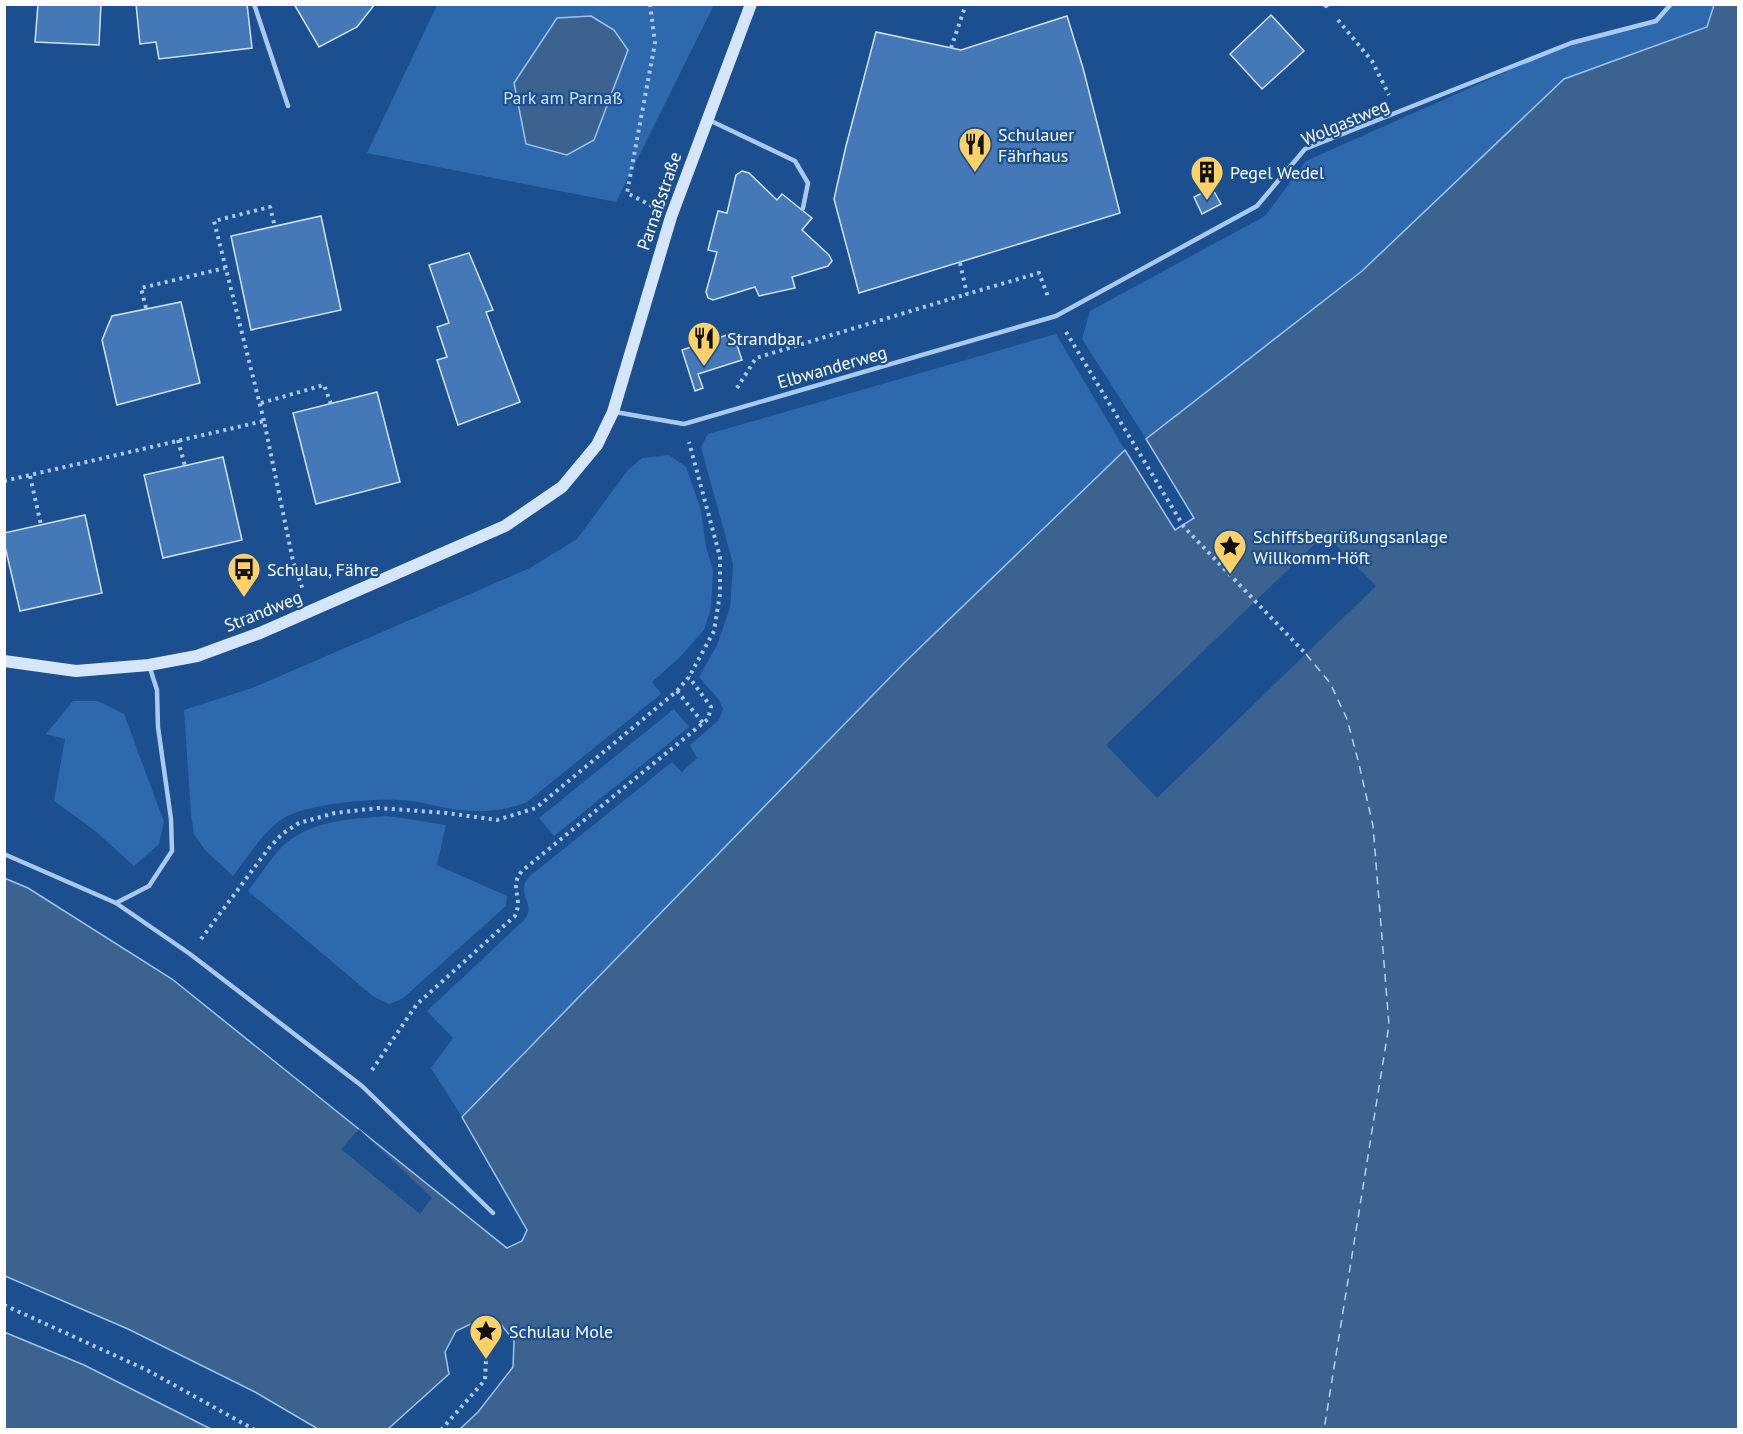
<svg xmlns="http://www.w3.org/2000/svg" width="1743" height="1434" viewBox="0 0 1743 1434" font-family="'PT Sans',sans-serif">
<style>
.green{fill:#2e69ad}
.water{fill:#3c6290;stroke:#9cc4f0;stroke-width:1.5}
.pier{fill:#1b4f8f}
.lines{fill:none;stroke-linecap:round;stroke-linejoin:round}
.ferry{stroke:#b5d3f5;stroke-width:1.5;stroke-dasharray:8 6;stroke-linecap:butt}
.building{fill:#4478b7;stroke:#cfe3fa;stroke-width:1.5}
.path{stroke:#a9c9ee;stroke-width:4;stroke-dasharray:3 4.5;stroke-linecap:butt}
.lane{stroke:#a9c9ee;stroke-width:4.5}
.street{stroke:#a9c9ee;stroke-width:6}
.secondary{stroke:#d6e6fa;stroke-width:12}
.labels{text-anchor:middle;dominant-baseline:central;stroke-width:4.5;stroke-linejoin:round;paint-order:stroke}
.park-label{font-size:18px;fill:#cfe3fa;stroke:#1b4f8f}
.street-label{font-size:18px;fill:#fff;stroke:#1b4f8f}
.poi-label{font-size:18px;fill:#fff;stroke:#1b4f8f;text-anchor:start}
</style>
<rect width="100%" height="100%" fill="#1b4f8f"/>
<g class="green">
<polygon points="437,5 714,5 616,202 367,153"/>
<polygon points="1671,5 1714,5 1707,27 1564,80 1362,271 1146,439 1082,339 1090,311 1265,216 1306,161 1571,43 1656,21"/>
<path d="M1056,334L1125,450L904,663L462,1117L431,1068L453,1038L427,1011L524,920C538,902 513,895 530,876L672,762L682,772L697,758L690,745L719,720L723,709L719,700L699,677L717,645L730,608L733,564L701,447L708,434Z"/>
<path d="M669,455L686,467L701,510L706,547L713,570L711,608L704,630L679,658L652,682L661,694L527,802C503,812 477,813 451,809C437,807 424,802 410,801C381,797 309,803 284,818C263,831 248,857 233,876L205,850L194,834L191,814L184,710L252,688L530,568L577,539L628,470L642,458Z"/>
<polygon points="73,701 98,701 124,714 164,822 159,844 134,866 94,830 54,801 65,739 46,734"/>
<polygon points="674,709 689,727 554,836 539,818"/>
<path d="M388,816L446,825L437,865L507,896L506,906L402,999L389,1004L374,997L248,891C258,878 268,862 279,850C306,820 350,819 388,816Z"/>
</g>
<g class="water">
<polygon points="1714,5 1738,5 1738,1429 460,1429 478,1412 513,1367 514,1341 500,1323 477,1321 456,1331 445,1352 449,1374 388,1429 318,1429 255,1392 128,1329 5,1276 4,878 28,888 172,979 507,1248 522,1241 527,1230 462,1117 904,663 1125,450 1175,530 1194,518 1146,439 1362,271 1564,79 1707,27"/>
<polygon points="591,16 614,30 628,50 594,140 567,155 526,144 514,83 557,18"/>
<polygon points="4,1332 84,1365 211,1429 5,1429"/>
</g>
<g class="pier">
<polygon points="1325,534 1376,586 1157,798 1106,745"/>
<polygon points="359,1129 432,1198 420,1214 341,1149"/>
</g>
<g class="lines">
<polyline class="ferry" points="1306,654 1330,683 1347,719 1359,764 1373,826 1389,1025 1324,1430"/>
</g>
<g class="building">
<polygon points="38,4 101,4 99,45 35,42"/>
<polygon points="136,4 247,4 252,48 159,59 156,42 140,44"/>
<polygon points="294,4 375,4 357,27 319,47"/>
<polygon points="1271,15 1304,51 1262,89 1230,54"/>
<polygon points="1067,16 1083,68 1120,213 859,293 834,199 846,146 876,32 961,50"/>
<polygon points="742,171 749,173 777,200 782,194 812,218 802,230 829,255 832,261 828,266 792,277 795,288 759,296 755,287 713,300 708,298 706,292 717,252 708,250 718,211 727,213 736,175"/>
<polygon points="1212,188 1221,204 1202,214 1194,197"/>
<polygon points="321,216 341,310 251,330 231,236"/>
<polygon points="469,253 493,310 486,312 520,402 458,425 437,360 447,357 437,327 449,323 429,265"/>
<polygon points="181,302 200,383 117,405 102,340 112,316"/>
<polygon points="733,333 742,360 698,374 703,388 695,391 682,350"/>
<polygon points="377,392 400,482 316,504 293,413"/>
<polygon points="223,457 242,540 163,558 144,475"/>
<polygon points="85,515 102,593 20,611 4,542 4,533"/>
</g>
<g class="lines">
<g class="path">
<polyline points="650,4 655,43 627,193 652,206"/>
<polyline points="1338,20 1372,61 1389,95"/>
<polyline points="951,48 965,7"/>
<polyline points="960,263 967,294 1039,273 1049,299"/>
<polyline points="146,308 141,288 225,268"/>
<polyline points="1066,332 1184,527 1306,654"/>
<polyline points="737,388 756,358 967,294"/>
<polyline points="261,403 324,385 331,404"/>
<polyline points="264,421 214,221 270,207 275,227"/>
<polyline points="178,440 185,466"/>
<polyline points="30,476 41,525"/>
<polyline points="4,481 264,421 293,561 303,590"/>
<polyline points="677,691 703,723"/>
<polyline points="201,939 269,848 282,834 299,823 335,813 378,808 447,813 497,820 536,808 677,691 689,677 714,631 720,594 720,557 689,442"/>
<path d="M372,1070L417,1004L515,916C524,897 508,888 522,871L708,719L711,707L689,677"/>
<polyline points="4,1305 147,1370 255,1430"/>
<polyline points="441,1430 485,1380 486,1360"/>
</g>
<g class="lane">
<polyline points="254,4 288,106"/>
<polyline points="709,120 795,161 808,183 803,208"/>
<polyline points="615,412 684,424 1056,316 1257,206 1305,149 1571,43 1656,21 1671,4"/>
<polyline points="4,854 116,903 190,954 362,1086 493,1213"/>
<polyline points="116,903 149,886 172,851 171,819 158,727 157,690 149,665"/>
</g>
<polyline class="street" points="1325,4 1326,5"/>
<polyline class="secondary" points="4,661 76,671 149,665 197,656 260,633 505,526 562,487 597,445 613,412 671,217 751,4"/>
</g>
<defs>
<symbol id="restaurant-pin" viewBox="-11 -11 22 30"><path d="M0 17L-7.5 6A9.5 9.5 0 1 1 7.5 6Z" fill="#ffd166" stroke="#1b4f8f"/><path d="M-5-6h1v4h1v-4h1v4h1v-4h1v5L-1.5 .5V6h-2V.5L-5-1ZM5-6V6H3V1.5H1.5Q1.5-4 5-6Z" fill="#111"/></symbol>
<symbol id="building-pin" viewBox="-11 -11 22 30"><path d="M0 17L-7.5 6A9.5 9.5 0 1 1 7.5 6Z" fill="#ffd166" stroke="#1b4f8f"/><path d="M-4-6H4V6H1V3H-1V6H-4ZM-2.5-4.3h1.7v1.8h-1.7ZM.8-4.3h1.7v1.8H.8ZM-2.5-1h1.7V.8h-1.7ZM.8-1h1.7V.8H.8Z" fill="#111"/></symbol>
<symbol id="sight-pin" viewBox="-11 -11 22 30"><path d="M0 17L-7.5 6A9.5 9.5 0 1 1 7.5 6Z" fill="#ffd166" stroke="#1b4f8f"/><path d="M0-6L1.8-2.2L6-1.7L2.9 1.2L3.7 5.4L0 3.3L-3.7 5.4L-2.9 1.2L-6-1.7L-1.8-2.2Z" fill="#111"/></symbol>
<symbol id="bus-pin" viewBox="-11 -11 22 30"><path d="M0 17L-7.5 6A9.5 9.5 0 1 1 7.5 6Z" fill="#ffd166" stroke="#1b4f8f"/><path d="M-5-6H5V4H4V6H2V4H-2V6H-4V4H-5ZM-3.5-4V0h7V-4ZM-3.5 1.2v1.5H-2V1.2ZM2 1.2v1.5H3.5V1.2Z" fill="#111"/></symbol>
</defs>
<g fill-rule="evenodd">
<use href="#restaurant-pin" x="956" y="125" width="38" height="52"/>
<use href="#building-pin" x="1188" y="153" width="38" height="52"/>
<use href="#restaurant-pin" x="685" y="319" width="38" height="52"/>
<use href="#sight-pin" x="1211" y="527" width="38" height="52"/>
<use href="#bus-pin" x="225" y="550" width="38" height="52"/>
<use href="#sight-pin" x="467" y="1312" width="38" height="52"/>
</g>
<g class="labels">
<g class="park-label">
<text x="563" y="97">Park am Parnaß</text>
</g>
<g class="street-label">
<text transform="translate(1345 122) rotate(-23)">Wolgastweg</text>
<text transform="translate(659 201) rotate(-71)">Parnaßstraße</text>
<text transform="translate(832 367) rotate(-16)">Elbwanderweg</text>
<text transform="translate(263 611) rotate(-22)">Strandweg</text>
</g>
<g class="poi-label">
<text x="998" y="134">Schulauer<tspan x="998" dy="21">Fährhaus</tspan></text>
<text x="1230" y="172">Pegel Wedel</text>
<text x="727" y="338">Strandbar</text>
<text x="1253" y="536">Schiffsbegrüßungsanlage<tspan x="1253" dy="21">Willkomm-Höft</tspan></text>
<text x="267" y="569">Schulau, Fähre</text>
<text x="509" y="1331">Schulau Mole</text>
</g>
</g>
<rect width="1743" height="1434" fill="none" stroke="#ffffff" stroke-width="12"/>
</svg>
